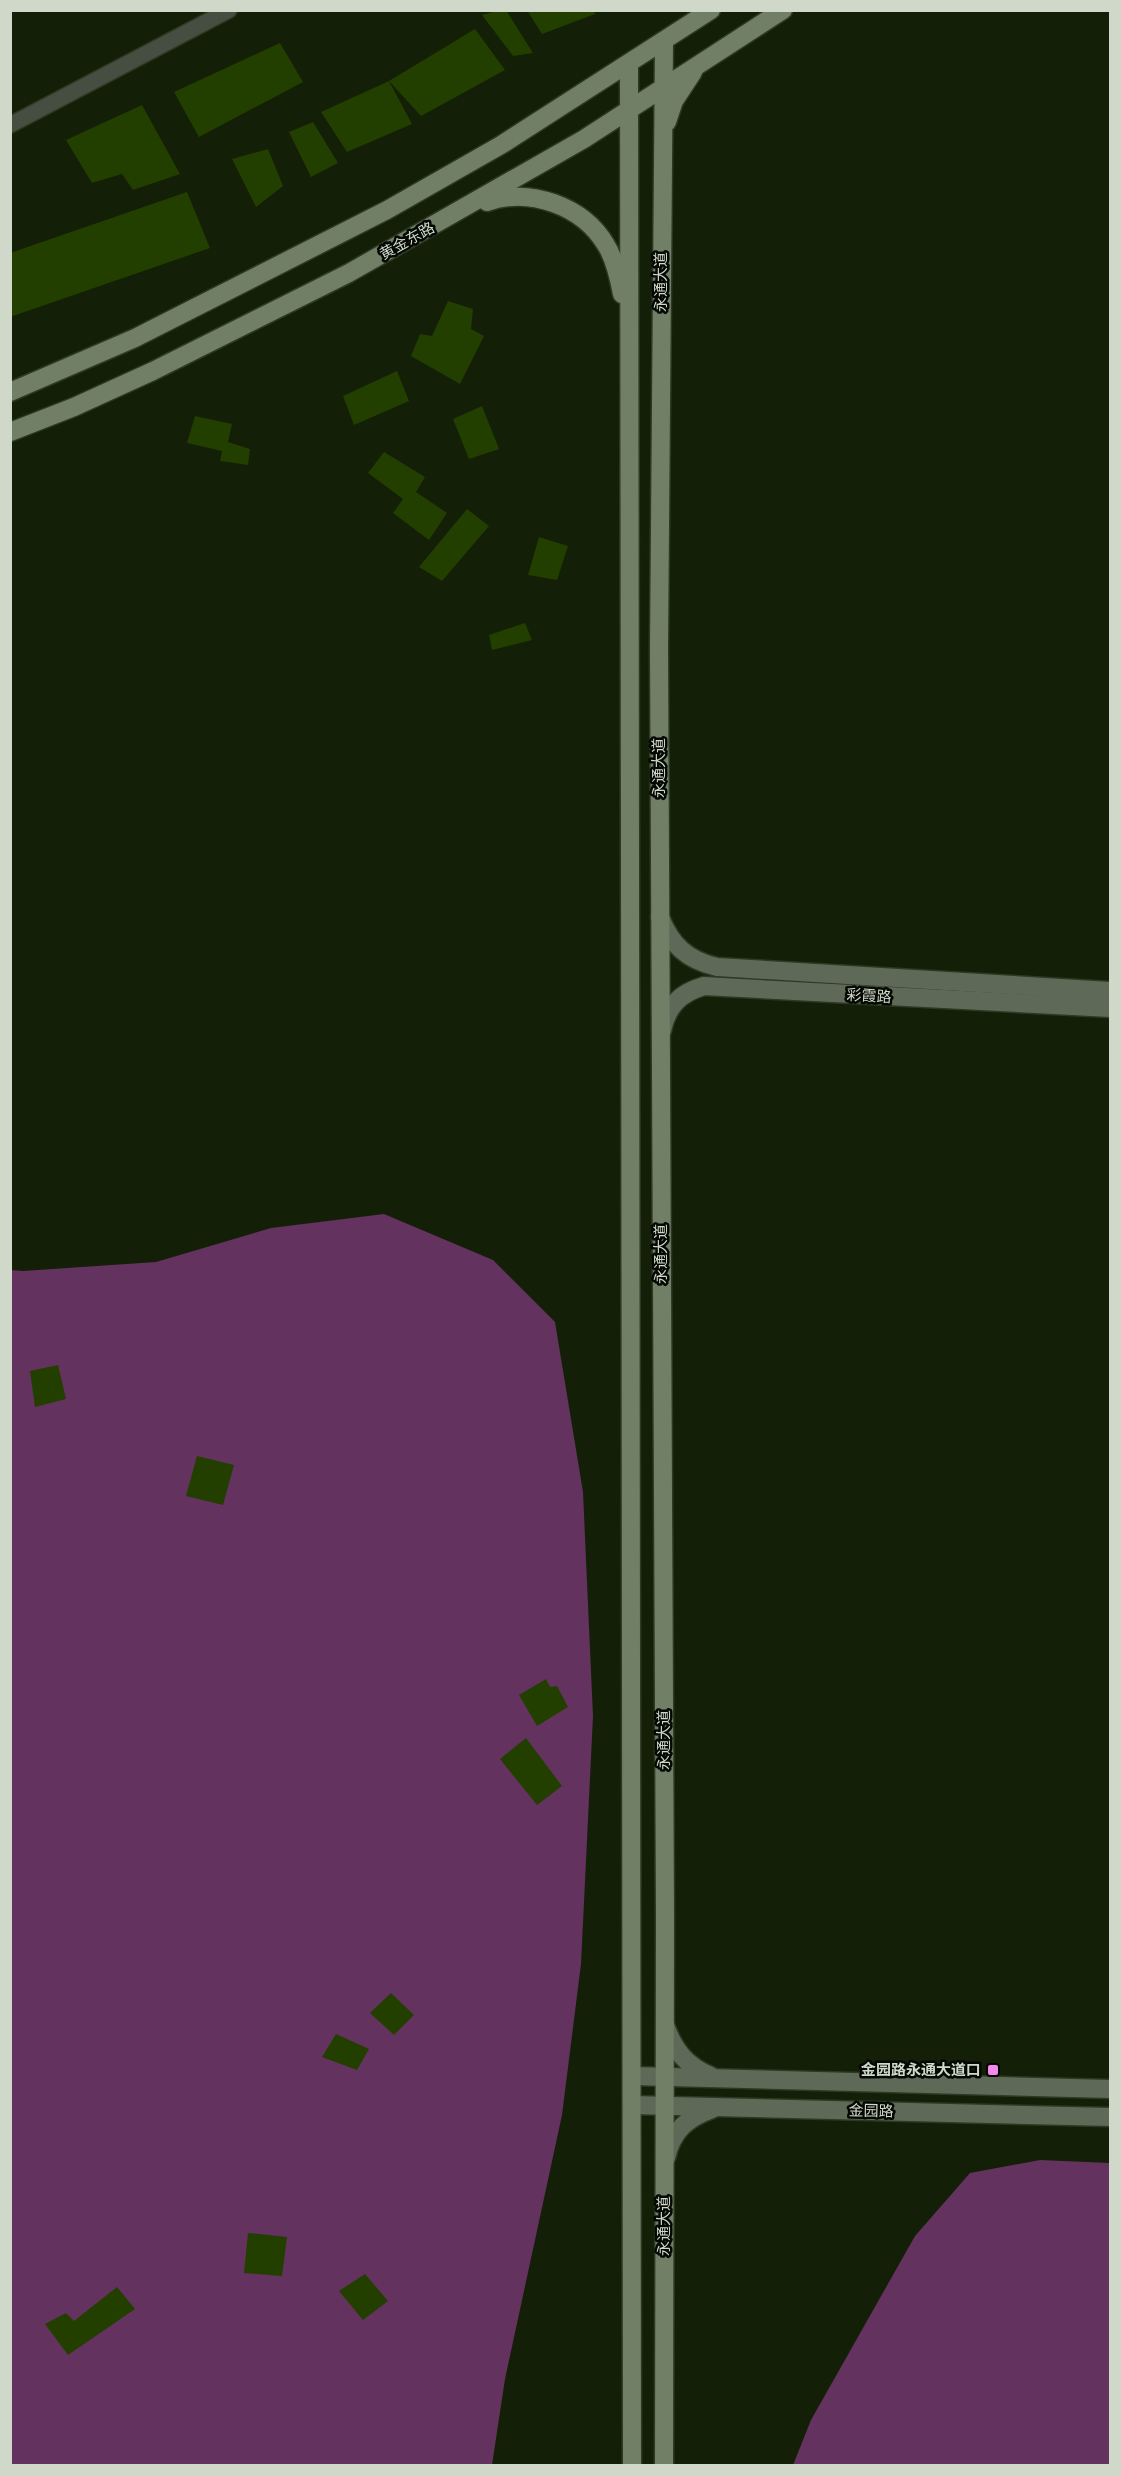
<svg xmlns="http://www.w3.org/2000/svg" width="1121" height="2476" viewBox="0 0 1121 2476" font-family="Raleway,'Noto Sans SC',sans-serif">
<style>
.forest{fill:#63325e}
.building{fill:#223f00}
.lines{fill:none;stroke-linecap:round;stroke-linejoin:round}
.street-casing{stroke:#2d3922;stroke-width:18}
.secondary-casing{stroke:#2d3922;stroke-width:21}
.primary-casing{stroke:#2d3922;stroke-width:21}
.street{stroke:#464d41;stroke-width:15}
.secondary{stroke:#5e6957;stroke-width:18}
.primary{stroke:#717f67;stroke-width:18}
.poi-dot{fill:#f688ed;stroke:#040802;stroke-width:2}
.labels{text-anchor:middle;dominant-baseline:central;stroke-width:5;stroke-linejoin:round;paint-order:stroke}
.street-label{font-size:15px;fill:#cfd8c9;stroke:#040802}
.poi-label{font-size:15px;font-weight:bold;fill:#cfd8c9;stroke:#040802;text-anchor:end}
</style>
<rect width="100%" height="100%" fill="#131f07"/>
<g class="forest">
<polygon points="384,1214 493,1260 555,1322 583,1492 593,1716 581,1964 562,2115 505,2379 492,2465 11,2465 10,1270 23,1271 156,1262 271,1228"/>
<polygon points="1040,2160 1110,2163 1110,2465 793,2465 811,2420 915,2236 970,2173"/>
</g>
<g class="building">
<polygon points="500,10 506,10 533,53 513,56 482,15"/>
<polygon points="527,10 594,10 595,14 542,34"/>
<polygon points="475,29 505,70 421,116 389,81 412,124 347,152 321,112 389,81"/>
<polygon points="280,43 303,82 199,137 174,92"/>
<polygon points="142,105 180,174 133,190 122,174 92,183 66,140"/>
<polygon points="313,122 338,163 311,177 289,132"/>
<polygon points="268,149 283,186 256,207 232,159"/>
<polygon points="187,192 210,248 10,317 10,253"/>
<polygon points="448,301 473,309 471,329 484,336 460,384 411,356 420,334 432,336"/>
<polygon points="397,371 409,401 354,425 343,396"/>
<polygon points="482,406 499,449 469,459 453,419"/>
<polygon points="195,416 232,424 228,442 250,449 248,465 220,461 222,451 187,443"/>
<polygon points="384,452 425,477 416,492 447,513 429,540 393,513 403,499 368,473"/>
<polygon points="467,509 489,526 442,581 419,567"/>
<polygon points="539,537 568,546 557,580 528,575"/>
<polygon points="525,623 532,640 492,650 489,635"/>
<polygon points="58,1365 66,1399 35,1407 30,1371"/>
<polygon points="197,1456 234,1465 223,1505 186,1496"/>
<polygon points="546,1679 550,1687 557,1686 568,1707 537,1726 519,1695"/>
<polygon points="526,1738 562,1786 537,1805 500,1759"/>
<polygon points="391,1993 414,2015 394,2035 370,2013"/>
<polygon points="336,2034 369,2049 357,2070 322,2057"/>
<polygon points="248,2233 287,2237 282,2276 244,2273"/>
<polygon points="365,2274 388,2301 363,2320 339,2291"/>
<polygon points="117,2287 135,2309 68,2355 45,2324 66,2313 74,2321"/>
</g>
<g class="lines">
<defs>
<polyline id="street" points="10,125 229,10"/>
<g id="secondary">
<path d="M660,917C671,945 687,960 717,967L1110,991"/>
<path d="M662,1031C667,1006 680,993 704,986L1110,1008"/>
<path d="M665,2025C674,2050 686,2066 711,2076"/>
<polyline points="632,2076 1110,2089"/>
<polyline points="632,2105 1110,2117"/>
<path d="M666,2158C672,2131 687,2118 712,2109"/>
</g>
<g id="primary">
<polyline points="664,43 659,648 665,1916 664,2466"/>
<polyline points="629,64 632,2466"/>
<polyline points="667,122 674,101 693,72"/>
<path d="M487,202C530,187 583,206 606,245C615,259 619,278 622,294"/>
<polyline points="10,392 135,338 387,210 501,145 711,10"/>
<polyline points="10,432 74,407 153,371 349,273 584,139 783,10"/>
</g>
</defs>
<use href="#street" class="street-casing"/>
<use href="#secondary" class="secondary-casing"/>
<use href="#primary" class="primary-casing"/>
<use href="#street" class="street"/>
<use href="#secondary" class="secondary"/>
<use href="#primary" class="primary"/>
</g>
<rect class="poi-dot" x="987" y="2064" width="12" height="12" rx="3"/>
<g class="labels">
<g class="street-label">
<text transform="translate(407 241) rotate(-29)">黄金东路</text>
<text transform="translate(661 282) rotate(-90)">永通大道</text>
<text transform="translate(659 768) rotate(-90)">永通大道</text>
<text transform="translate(869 996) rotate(3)">彩霞路</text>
<text transform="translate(661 1254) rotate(-90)">永通大道</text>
<text transform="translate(664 1740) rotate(-90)">永通大道</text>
<text transform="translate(871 2111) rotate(1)">金园路</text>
<text transform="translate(664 2226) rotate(-90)">永通大道</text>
</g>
<g class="poi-label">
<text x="981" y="2070">金园路永通大道口</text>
</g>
</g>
<rect width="1121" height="2476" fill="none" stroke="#cfd8c9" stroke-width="24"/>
</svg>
